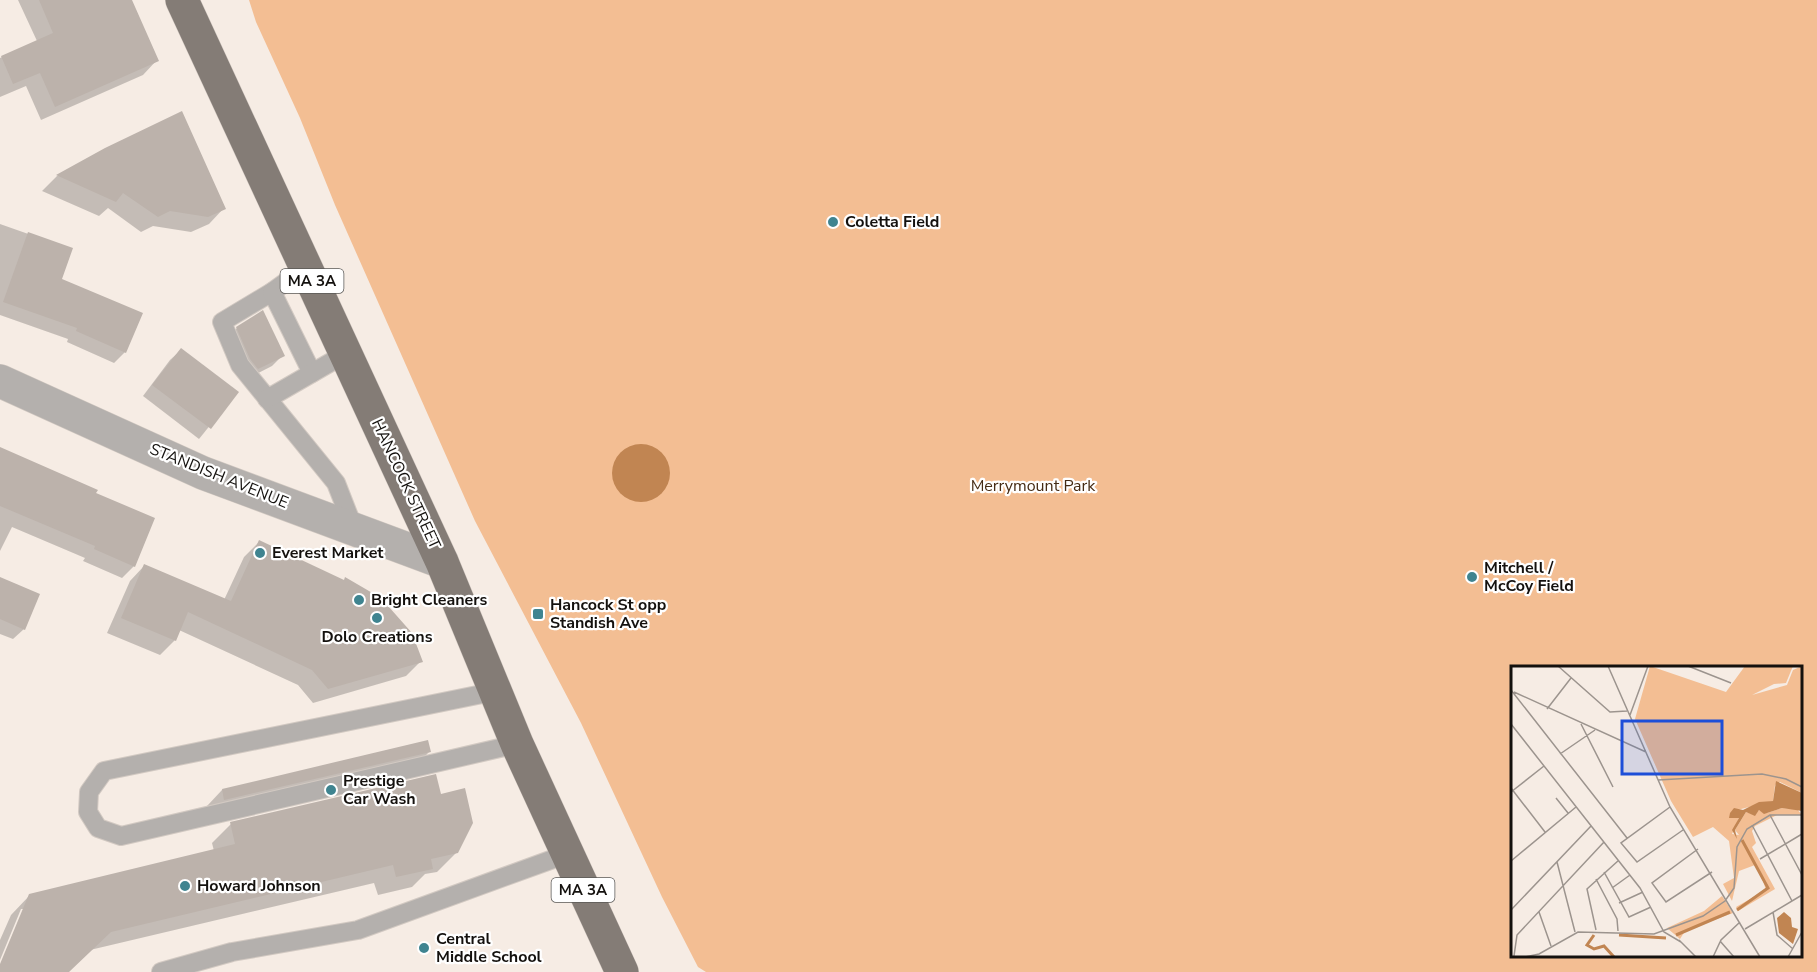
<svg xmlns="http://www.w3.org/2000/svg" width="1817" height="972" viewBox="0 0 1817 972" font-family="'Nunito Sans',sans-serif">
<style>
.green{fill:#f3be93;fill-rule:evenodd}
.water{fill:#c18552}
.shadow{fill:#0003}
.building{fill:#bcb2ab}
.lines{fill:none;stroke-linecap:round;stroke-linejoin:round}
.service-casing{stroke:#d2c9c2;stroke-width:20}
.tertiary-casing{stroke:#d2c9c2;stroke-width:34}
.primary-casing{stroke:#d2c9c2;stroke-width:34}
.service{stroke:#b4b0ad;stroke-width:18}
.tertiary{stroke:#b4b0ad;stroke-width:33}
.primary{stroke:#847c76;stroke-width:33}
.poi-dot{fill:#3f8490;stroke:#fff;stroke-width:2}
.labels{text-anchor:middle;dominant-baseline:central;stroke-width:4.5;stroke-linejoin:round;paint-order:stroke}
.shield{fill:#fff;stroke:#5a5856;stroke-width:1.5}
.shield-label{font-size:15px;font-weight:bold;fill:#14110e}
.poi-label{font-size:16px;font-weight:bold;fill:#14110e;stroke:#fff;text-anchor:start}
.street-label{font-size:16px;fill:#14110e;stroke:#fff}
.park-label{font-size:16px;fill:#452b14;stroke:#fff}
.inset-river{fill:none;stroke:#c18552;stroke-width:3}
.inset-road{fill:none;stroke:#9c948e;stroke-width:1.5}
.view{fill:#1d4ed8;fill-opacity:0.15;stroke:#1d4ed8;stroke-width:3}
.inset-edge{fill:none;stroke:#14110e;stroke-width:3}
</style>
<rect width="100%" height="100%" fill="#f6ece4"/>
<path class="green" d="M249,0H1817V972H706L698,967L662,897L581,723L475,521L335,205L300,118L256,22ZM1512,668H1800V956H1512Z"/>
<circle class="water" cx="641" cy="473" r="29"/>
<g class="shadow">
<polygon points="18,0 107,0 157,60 143,75 41,120 26,86 0,97 0,58 37,41"/>
<polygon points="105,149 224,208 209,224 191,232 153,226 141,232 108,208 99,216 42,191 57,176"/>
<polygon points="0,224 71,249 60,280 125,352 114,363 67,342 68,339 0,315"/>
<polygon points="237,328 283,355 272,366 247,379 226,338"/>
<polygon points="181,350 237,392 199,439 143,396 170,360"/>
<polygon points="0,448 94,494 134,566 122,578 83,561 85,558 12,527 0,551"/>
<polygon points="259,542 421,661 406,676 313,703 298,685 179,630 175,640 160,655 107,633 130,581 144,566 224,600 244,557"/>
<polygon points="0,581 24,629 13,639 0,634"/>
<polygon points="429,752 414,768 209,815 207,806 222,790"/>
<polygon points="231,824 457,852 437,872 425,874 412,887 378,895 374,883 90,950 68,972 0,972 24,909 21,909 0,960 0,940 11,915 30,895 214,851 212,843"/>
</g>
<g class="building">
<polygon points="39,0 132,0 159,61 55,107 40,73 13,84 1,56 53,33"/>
<polygon points="182,111 226,209 208,217 170,211 158,217 123,193 116,202 56,175 105,148"/>
<polygon points="28,232 73,248 62,279 143,313 126,353 76,331 77,328 3,302"/>
<polygon points="263,310 285,356 258,369 250,359 236,327"/>
<polygon points="181,348 239,392 211,429 152,385"/>
<polygon points="0,447 98,490 96,493 155,518 135,567 94,549 95,546 0,506"/>
<polygon points="259,540 344,580 345,577 381,598 412,633 423,662 328,689 312,670 188,612 176,641 121,618 144,564 231,601"/>
<polygon points="0,577 40,594 25,630 0,619"/>
<polygon points="428,740 431,752 224,800 222,789"/>
<polygon points="436,774 441,794 465,788 473,823 458,853 431,859 433,869 396,877 393,865 111,932 69,972 0,972 0,964 29,894 235,844 230,822"/>
</g>
<g class="lines">
<defs>
<g id="service">
<polyline points="305,268 272,292 222,322 240,365 336,483 354,529"/>
<polyline points="272,292 312,373"/>
<polyline points="267,399 345,354"/>
<polyline points="497,691 104,771 89,792 88,812 98,828 121,836 517,744"/>
<polyline points="161,972 232,952 358,930 567,854"/>
</g>
<polyline id="tertiary" points="0,381 203,473 442,562"/>
<polyline id="primary" points="182,0 442,562 517,744 622,972"/>
</defs>
<use href="#service" class="service-casing"/>
<use href="#tertiary" class="tertiary-casing"/>
<use href="#primary" class="primary-casing"/>
<use href="#service" class="service"/>
<use href="#tertiary" class="tertiary"/>
<use href="#primary" class="primary"/>
</g>
<g class="poi-dot">
<circle cx="833" cy="222" r="6"/>
<circle cx="260" cy="553" r="6"/>
<circle cx="1472" cy="577" r="6"/>
<circle cx="359" cy="600" r="6"/>
<rect x="532" y="608" width="12" height="12" rx="3"/>
<circle cx="377" cy="618" r="6"/>
<circle cx="331" cy="790" r="6"/>
<circle cx="185" cy="886" r="6"/>
<circle cx="424" cy="948" r="6"/>
</g>
<g class="labels">
<g class="shield">
<rect x="280.5" y="269" width="63" height="24" rx="4.5"/>
<rect x="551.5" y="878" width="63" height="24" rx="4.5"/>
</g>
<g class="shield-label">
<text x="312" y="281">MA 3A</text>
<text x="583" y="890">MA 3A</text>
</g>
<g class="poi-label">
<text x="845" y="222">Coletta Field</text>
<text x="272" y="553">Everest Market</text>
<text x="1484" y="568">Mitchell /<tspan x="1484" dy="18">McCoy Field</tspan></text>
<text x="371" y="600">Bright Cleaners</text>
<text x="550" y="605">Hancock St opp<tspan x="550" dy="18">Standish Ave</tspan></text>
<text x="377" y="637" text-anchor="middle">Dolo Creations</text>
<text x="343" y="781">Prestige<tspan x="343" dy="18">Car Wash</tspan></text>
<text x="197" y="886">Howard Johnson</text>
<text x="436" y="939">Central<tspan x="436" dy="18">Middle School</tspan></text>
</g>
<g class="street-label">
<text transform="translate(219 476) rotate(22)">STANDISH AVENUE</text>
<text transform="translate(406 484) rotate(65)">HANCOCK STREET</text>
</g>
<g class="park-label">
<text x="1033" y="486">Merrymount Park</text>
</g>
</g>
<g transform="translate(1511 666)">
<rect width="291" height="291" fill="#f6ece4"/>
<path d="M139,0L215,26L234,0H282L275,17L263,18L241,29L276,19L282,4L291,0V127L269,116L264,119L262,135L226,144L222,150L228,152L221,168L228,169L224,164L235,146L244,149L248,144L256,147L271,142L286,143L291,149H266L244,160L241,165L245,177L241,181L264,223L227,245L225,241L255,224L252,215L244,199L228,205L221,235L212,218L223,212L218,175L202,161L182,171L160,135L124,53ZM211,230L222,247L174,265L169,273L156,262L193,245Z" fill="#f3be93"/>
<path d="M265,115L291,127V145L271,142L253,148L248,144L244,150L235,146L224,164L226,173L221,164L228,152H218L219,147L223,142L232,144L248,136L262,135ZM273,246L280,252L281,261L287,263L282,278L268,267L266,252Z" fill="#c18552"/>
<path class="inset-river" d="M226,244L257,222L231,174M83,269L76,279L83,283L93,280L103,291M108,269L155,272M165,269L219,246"/>
<path class="inset-road" d="M47,0L99,46L116,45M97,0L159,141L249,291M177,0L220,17M0,24L116,172M3,26L135,86M36,43L60,12M119,49L137,0M0,58L129,222L153,266L170,276M70,58L102,121M49,88L84,64M147,114L251,108L275,113L291,121M0,122L34,166M0,126L33,100M45,132L57,147M159,141L110,177L126,196L172,164M259,149L291,209M241,159L281,235M187,183L141,217L155,236L201,206M249,193L291,168M0,195L65,141M46,196L64,266M93,206L118,251L140,241M85,213L106,253L107,265M101,222L119,209M108,237L132,226M0,244L80,160M28,246L40,280M262,246L266,269L282,283M234,263L291,229M85,264L76,223L108,194M168,274L185,291M209,275L223,291M3,290L6,269L93,176M14,291L28,288L67,266L143,268L192,250L214,235L223,222L226,181L236,163L259,149H291M202,291L210,274L229,256M277,291L291,266"/>
<path class="view" d="M111,55H211V108H111Z"/>
<rect width="291" height="291" class="inset-edge"/>
</g>
</svg>
